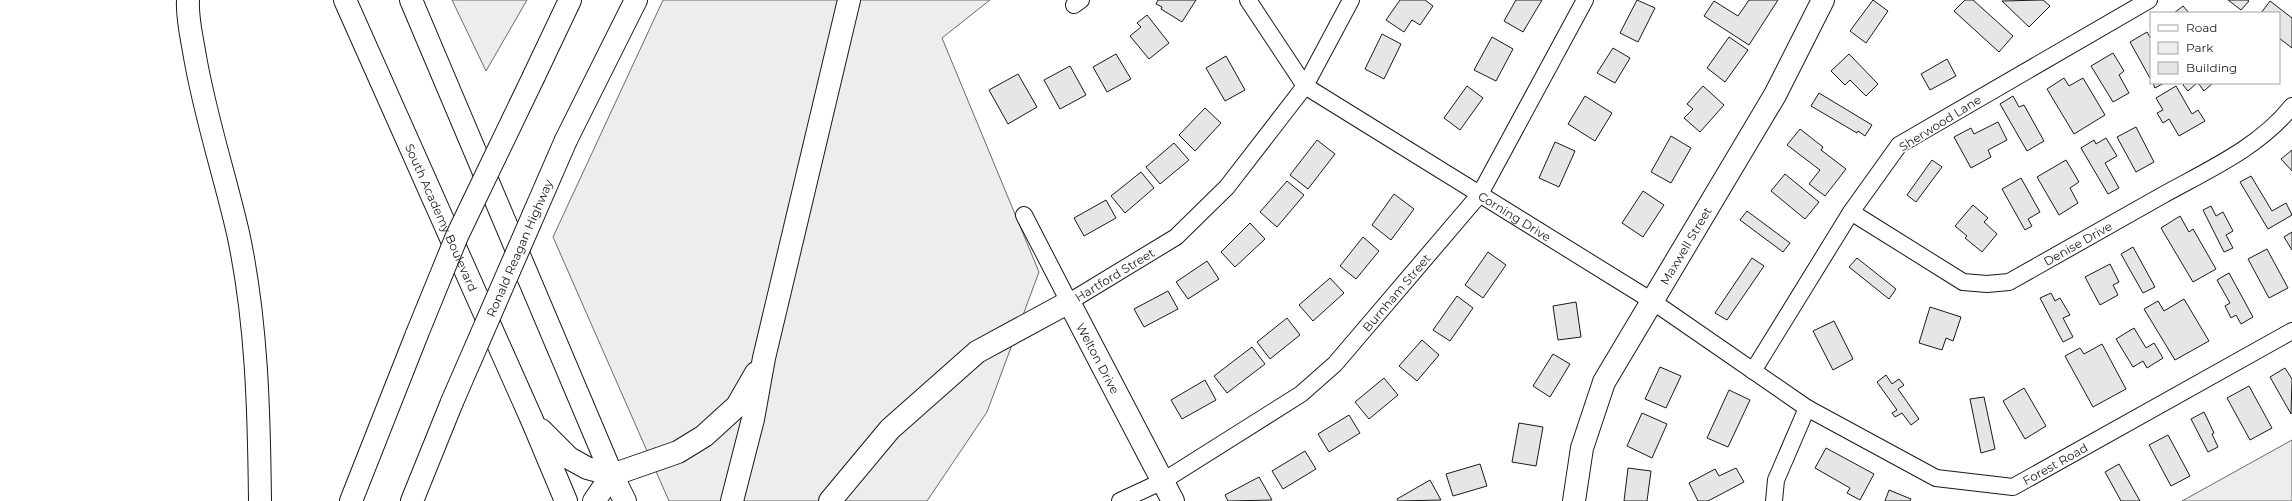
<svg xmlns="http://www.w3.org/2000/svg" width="2292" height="501" viewBox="0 0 2292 501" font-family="Montserrat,sans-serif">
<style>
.green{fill:#ededed;stroke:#6a6a6a}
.building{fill:#e6e6e6;stroke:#1a1a1a}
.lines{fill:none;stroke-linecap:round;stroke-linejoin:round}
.street-casing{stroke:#1a1a1a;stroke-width:18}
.secondary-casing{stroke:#1a1a1a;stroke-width:24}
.highway-casing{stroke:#1a1a1a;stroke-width:24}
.street{stroke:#fff;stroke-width:16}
.secondary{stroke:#fff;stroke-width:22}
.highway{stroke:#fff;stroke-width:22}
.highway-bridge-casing{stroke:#1a1a1a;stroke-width:24;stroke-linecap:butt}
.highway-bridge{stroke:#fff;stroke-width:22}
.labels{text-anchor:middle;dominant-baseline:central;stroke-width:3;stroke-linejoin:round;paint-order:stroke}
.street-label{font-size:12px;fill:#1a1a1a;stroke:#fff}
</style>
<rect width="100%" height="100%" fill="#fff"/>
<g class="green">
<polygon points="452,0 527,0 486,71"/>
<polygon points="663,0 990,0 942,38 1039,272 987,412 927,501 669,501 553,237"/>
<polygon points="2292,440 2292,501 2182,501"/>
</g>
<g class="building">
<polygon points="1158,0 1196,0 1182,22 1161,9 1162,7 1156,4"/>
<polygon points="1400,0 1425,0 1433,6 1420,25 1412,20 1404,32 1386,20"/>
<polygon points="1516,0 1542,0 1523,32 1504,21"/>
<polygon points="1637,0 1655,8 1638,42 1620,33"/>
<polygon points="1749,0 1778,0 1749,45 1704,16 1714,1 1738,16"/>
<polygon points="1873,0 1888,11 1866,43 1850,31"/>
<polygon points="1965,0 1973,0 2013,36 1999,52 1954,11"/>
<polygon points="2043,0 2050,6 2029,27 2002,1"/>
<polygon points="2228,0 2247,0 2249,1 2241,10"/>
<polygon points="2270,1 2292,18 2292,48 2279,38 2279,13 2261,13"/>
<polygon points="2183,6 2189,13 2174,13"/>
<polygon points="1147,15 1169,43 1149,59 1130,36 1141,27 1137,23"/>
<polygon points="2147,32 2151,39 2151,80 2130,42"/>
<polygon points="1382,34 1401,44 1384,79 1365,69"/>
<polygon points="1492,37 1513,49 1496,81 1474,70"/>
<polygon points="1729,37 1748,50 1725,82 1707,68"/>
<polygon points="1613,48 1630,58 1615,83 1597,73"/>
<polygon points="2113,53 2124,71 2119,75 2129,93 2113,102 2091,66"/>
<polygon points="1116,54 1131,79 1107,92 1093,67"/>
<polygon points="1849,54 1878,84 1866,96 1850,80 1845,85 1831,71"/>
<polygon points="1226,56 1245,90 1225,101 1206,68"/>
<polygon points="1947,59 1956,76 1930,90 1921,74"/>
<polygon points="1070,66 1086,95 1060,109 1044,80"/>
<polygon points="1018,74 1037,107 1008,124 989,90"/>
<polygon points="2064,78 2069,86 2083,78 2105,115 2074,134 2047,89"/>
<polygon points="2153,83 2164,83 2155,88"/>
<polygon points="2185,83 2197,83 2188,91 2183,85"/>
<polygon points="2198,83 2213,83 2204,91"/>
<polygon points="1467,86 1483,98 1460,130 1444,118"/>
<polygon points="1703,86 1724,105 1700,132 1684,118 1693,109 1687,104"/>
<polygon points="2176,86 2192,114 2198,110 2205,121 2179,136 2169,119 2163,123 2157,113 2163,110 2156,98"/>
<polygon points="1819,93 1872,125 1865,136 1858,131 1857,133 1811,106"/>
<polygon points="1585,96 1612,113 1595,141 1568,124"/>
<polygon points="2013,96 2019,107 2024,105 2044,141 2027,151 2000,104"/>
<polygon points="1205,108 1221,123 1195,151 1179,135"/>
<polygon points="1998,122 2007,140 1988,150 1991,157 1971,168 1954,137 1971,128 1974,134"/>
<polygon points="2136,127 2154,162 2136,172 2117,137"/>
<polygon points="1800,129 1823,147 1821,150 1846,169 1825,196 1809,184 1820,170 1787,145"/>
<polygon points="1671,136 1691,148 1671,183 1651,172"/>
<polygon points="2106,138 2117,156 2105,163 2119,188 2108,194 2081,148 2094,140 2096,144"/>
<polygon points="1317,140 1335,154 1308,189 1290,175"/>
<polygon points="1555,142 1575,151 1559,187 1539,178"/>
<polygon points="1174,143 1189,160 1160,184 1146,167"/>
<polygon points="2292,150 2292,171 2281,159"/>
<polygon points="1932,160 1942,167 1916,202 1907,195"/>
<polygon points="2066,160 2079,182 2070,188 2078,203 2059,215 2037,177"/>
<polygon points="1141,172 1154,188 1125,213 1111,196"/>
<polygon points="1785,174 1819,202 1805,219 1771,191"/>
<polygon points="2251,176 2272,211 2286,203 2292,215 2268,229 2240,182"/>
<polygon points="2021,178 2040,212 2028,219 2032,226 2025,230 2002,189"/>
<polygon points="1287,181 1304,195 1277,227 1260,212"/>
<polygon points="1643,191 1664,205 1643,237 1622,223"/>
<polygon points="1394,194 1414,209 1391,240 1372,225"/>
<polygon points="1106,200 1116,218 1084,236 1074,218"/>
<polygon points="1973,205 1988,218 1984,222 1997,234 1982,252 1965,238 1967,236 1955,226"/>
<polygon points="2211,206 2216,216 2223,212 2233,231 2226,235 2233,248 2224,252 2203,210"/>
<polygon points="1747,211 1790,243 1783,252 1740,220"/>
<polygon points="2180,216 2189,232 2193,229 2216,269 2193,282 2161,228"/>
<polygon points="1250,223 1265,239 1235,267 1221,252"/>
<polygon points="2292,232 2292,250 2284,237"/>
<polygon points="1363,237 1379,251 1356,279 1340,266"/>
<polygon points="2133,247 2155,287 2143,293 2121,254"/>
<polygon points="2267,249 2288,288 2269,298 2248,259"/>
<polygon points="1488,252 1506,265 1483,298 1465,285"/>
<polygon points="1752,258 1764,266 1727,320 1715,313"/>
<polygon points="1857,258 1896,289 1889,299 1849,267"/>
<polygon points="1207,261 1219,279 1188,299 1176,282"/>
<polygon points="2110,264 2119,282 2113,285 2118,295 2100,305 2085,277"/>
<polygon points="2229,273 2253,317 2241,324 2236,315 2231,318 2225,306 2230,303 2217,280"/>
<polygon points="1330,278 1344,293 1313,321 1299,305"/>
<polygon points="1168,291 1178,309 1144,327 1134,309"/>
<polygon points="2051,293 2055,301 2060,298 2070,315 2063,318 2073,337 2063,342 2040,298"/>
<polygon points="1457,296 1473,308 1450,341 1433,330"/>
<polygon points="2184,299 2209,341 2175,360 2144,309 2158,301 2164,311"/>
<polygon points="1576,302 1581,337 1558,340 1553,306"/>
<polygon points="1930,307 1961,317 1953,341 1946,338 1942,350 1919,343"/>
<polygon points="1287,318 1300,335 1270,359 1257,342"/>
<polygon points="1834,321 1853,359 1833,370 1813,331"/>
<polygon points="2134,328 2146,348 2154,343 2163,358 2147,368 2143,361 2133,367 2116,339"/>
<polygon points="1422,340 1439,355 1417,381 1399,366"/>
<polygon points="2102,344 2126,389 2093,407 2065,356 2080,348 2084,354"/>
<polygon points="1252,347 1265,364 1227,393 1214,376"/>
<polygon points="1553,354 1570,364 1550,397 1533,386"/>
<polygon points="1660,367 1681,376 1666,408 1645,399"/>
<polygon points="2285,368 2292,379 2291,414 2270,377"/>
<polygon points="1886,375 1892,384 1899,379 1904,385 1898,389 1919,419 1911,425 1902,413 1895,417 1892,413 1897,410 1877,382"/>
<polygon points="1384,378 1398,395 1369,419 1355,402"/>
<polygon points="1205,380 1216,400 1182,419 1171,400"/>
<polygon points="2249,386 2272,428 2250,440 2227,398"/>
<polygon points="2024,388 2046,426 2025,439 2003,401"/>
<polygon points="1729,390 1750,400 1728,447 1707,438"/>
<polygon points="1984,397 1995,449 1981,453 1970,399"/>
<polygon points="2204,412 2214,433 2212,434 2218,447 2208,452 2191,419"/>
<polygon points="1642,413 1667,424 1652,458 1627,446"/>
<polygon points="1349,415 1360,433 1329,452 1318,434"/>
<polygon points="1519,423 1543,427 1536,466 1512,462"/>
<polygon points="2168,435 2190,476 2171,486 2149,445"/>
<polygon points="1826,448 1874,474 1860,500 1847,493 1850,488 1815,468"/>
<polygon points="1305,451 1316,469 1283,489 1272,471"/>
<polygon points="1480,464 1487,486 1453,496 1446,474"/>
<polygon points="2119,464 2140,501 2121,501 2105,472"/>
<polygon points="1628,468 1651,471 1647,501 1624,501"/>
<polygon points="1736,468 1744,482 1708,501 1698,501 1689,483 1715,469 1719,476"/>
<polygon points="1259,477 1272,500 1228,501 1225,495"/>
<polygon points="1430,480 1441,500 1398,501 1397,499"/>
<polygon points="1889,490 1911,499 1910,501 1885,501"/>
</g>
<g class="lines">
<defs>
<g id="street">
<path id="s1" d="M1248,0L1305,86L1652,301L1807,408L1936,478L2013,487L2292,331"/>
<polyline points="1074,5 1081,0"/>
<path id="s2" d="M1851,212L1963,282L1987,284L2009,282C2060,253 2111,224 2163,195C2208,170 2260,147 2292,106"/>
<path id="s3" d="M1024,215L1069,302L1176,237L1227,187L1305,86L1351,0"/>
<polyline points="1753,371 1851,212 1899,145 2149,0"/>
<path id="s4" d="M1120,501L1163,481L1301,394L1335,364L1480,194L1585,0"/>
<polyline points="1774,501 1776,480 1807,408"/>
</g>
<g id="secondary">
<path id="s5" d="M830,501L890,429L977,352L1069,302L1173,501"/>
<path id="s6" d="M1574,501L1582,448L1604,382L1775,95L1823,0"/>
</g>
<g id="highway">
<path d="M188,0C187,17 191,34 194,51C204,113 224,172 238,233C257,321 259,412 260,501"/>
<path id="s7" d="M345,0L532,420L566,501"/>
<polyline points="411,0 612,475 625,501"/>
<polyline points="534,76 570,0"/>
<polyline points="566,140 636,0"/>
<polyline points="541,430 569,458 587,468 612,475 678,452 704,436 737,406 756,373"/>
<polyline points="351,501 417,334"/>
<polyline points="412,501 452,402"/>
<polyline points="594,501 612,475"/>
<polyline points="732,501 753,419 764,358 849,0"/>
</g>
</defs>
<use href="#street" class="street-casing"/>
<use href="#secondary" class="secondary-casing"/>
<use href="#highway" class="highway-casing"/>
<use href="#street" class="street"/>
<use href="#secondary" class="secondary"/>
<use href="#highway" class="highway"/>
<defs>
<g id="highway-bridge">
<polyline points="417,334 457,236 534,76"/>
<path id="s8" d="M452,402L566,140"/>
</g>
</defs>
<use href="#highway-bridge" class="highway-bridge-casing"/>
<use href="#highway-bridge" class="highway-bridge"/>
</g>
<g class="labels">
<g class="street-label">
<text transform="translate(1940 123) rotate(-32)">Sherwood Lane</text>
<text stroke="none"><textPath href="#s1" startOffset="350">Corning Drive</textPath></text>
<text stroke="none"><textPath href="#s7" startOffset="238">South Academy Boulevard</textPath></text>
<text stroke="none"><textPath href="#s2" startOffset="257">Denise Drive</textPath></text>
<text stroke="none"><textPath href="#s6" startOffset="282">Maxwell Street</textPath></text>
<text stroke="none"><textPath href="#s8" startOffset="168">Ronald Reagan Highway</textPath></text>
<text stroke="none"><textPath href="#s3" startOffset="151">Hartford Street</textPath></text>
<text stroke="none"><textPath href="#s4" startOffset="350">Burnham Street</textPath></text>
<text stroke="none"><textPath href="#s5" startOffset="378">Welton Drive</textPath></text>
<text stroke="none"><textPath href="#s1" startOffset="972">Forest Road</textPath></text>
</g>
</g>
<rect x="2150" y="12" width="130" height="72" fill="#ffffff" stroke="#a3a3a3"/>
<rect x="2158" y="25" width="20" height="6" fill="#ffffff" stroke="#a3a3a3"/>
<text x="2186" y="32" font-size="12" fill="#1a1a1a">Road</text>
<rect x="2158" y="42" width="20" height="12" fill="#ededed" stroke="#a3a3a3"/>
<text x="2186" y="52" font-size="12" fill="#1a1a1a">Park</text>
<rect x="2158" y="62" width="20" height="12" fill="#e6e6e6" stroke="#a3a3a3"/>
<text x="2186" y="72" font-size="12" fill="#1a1a1a">Building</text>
</svg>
